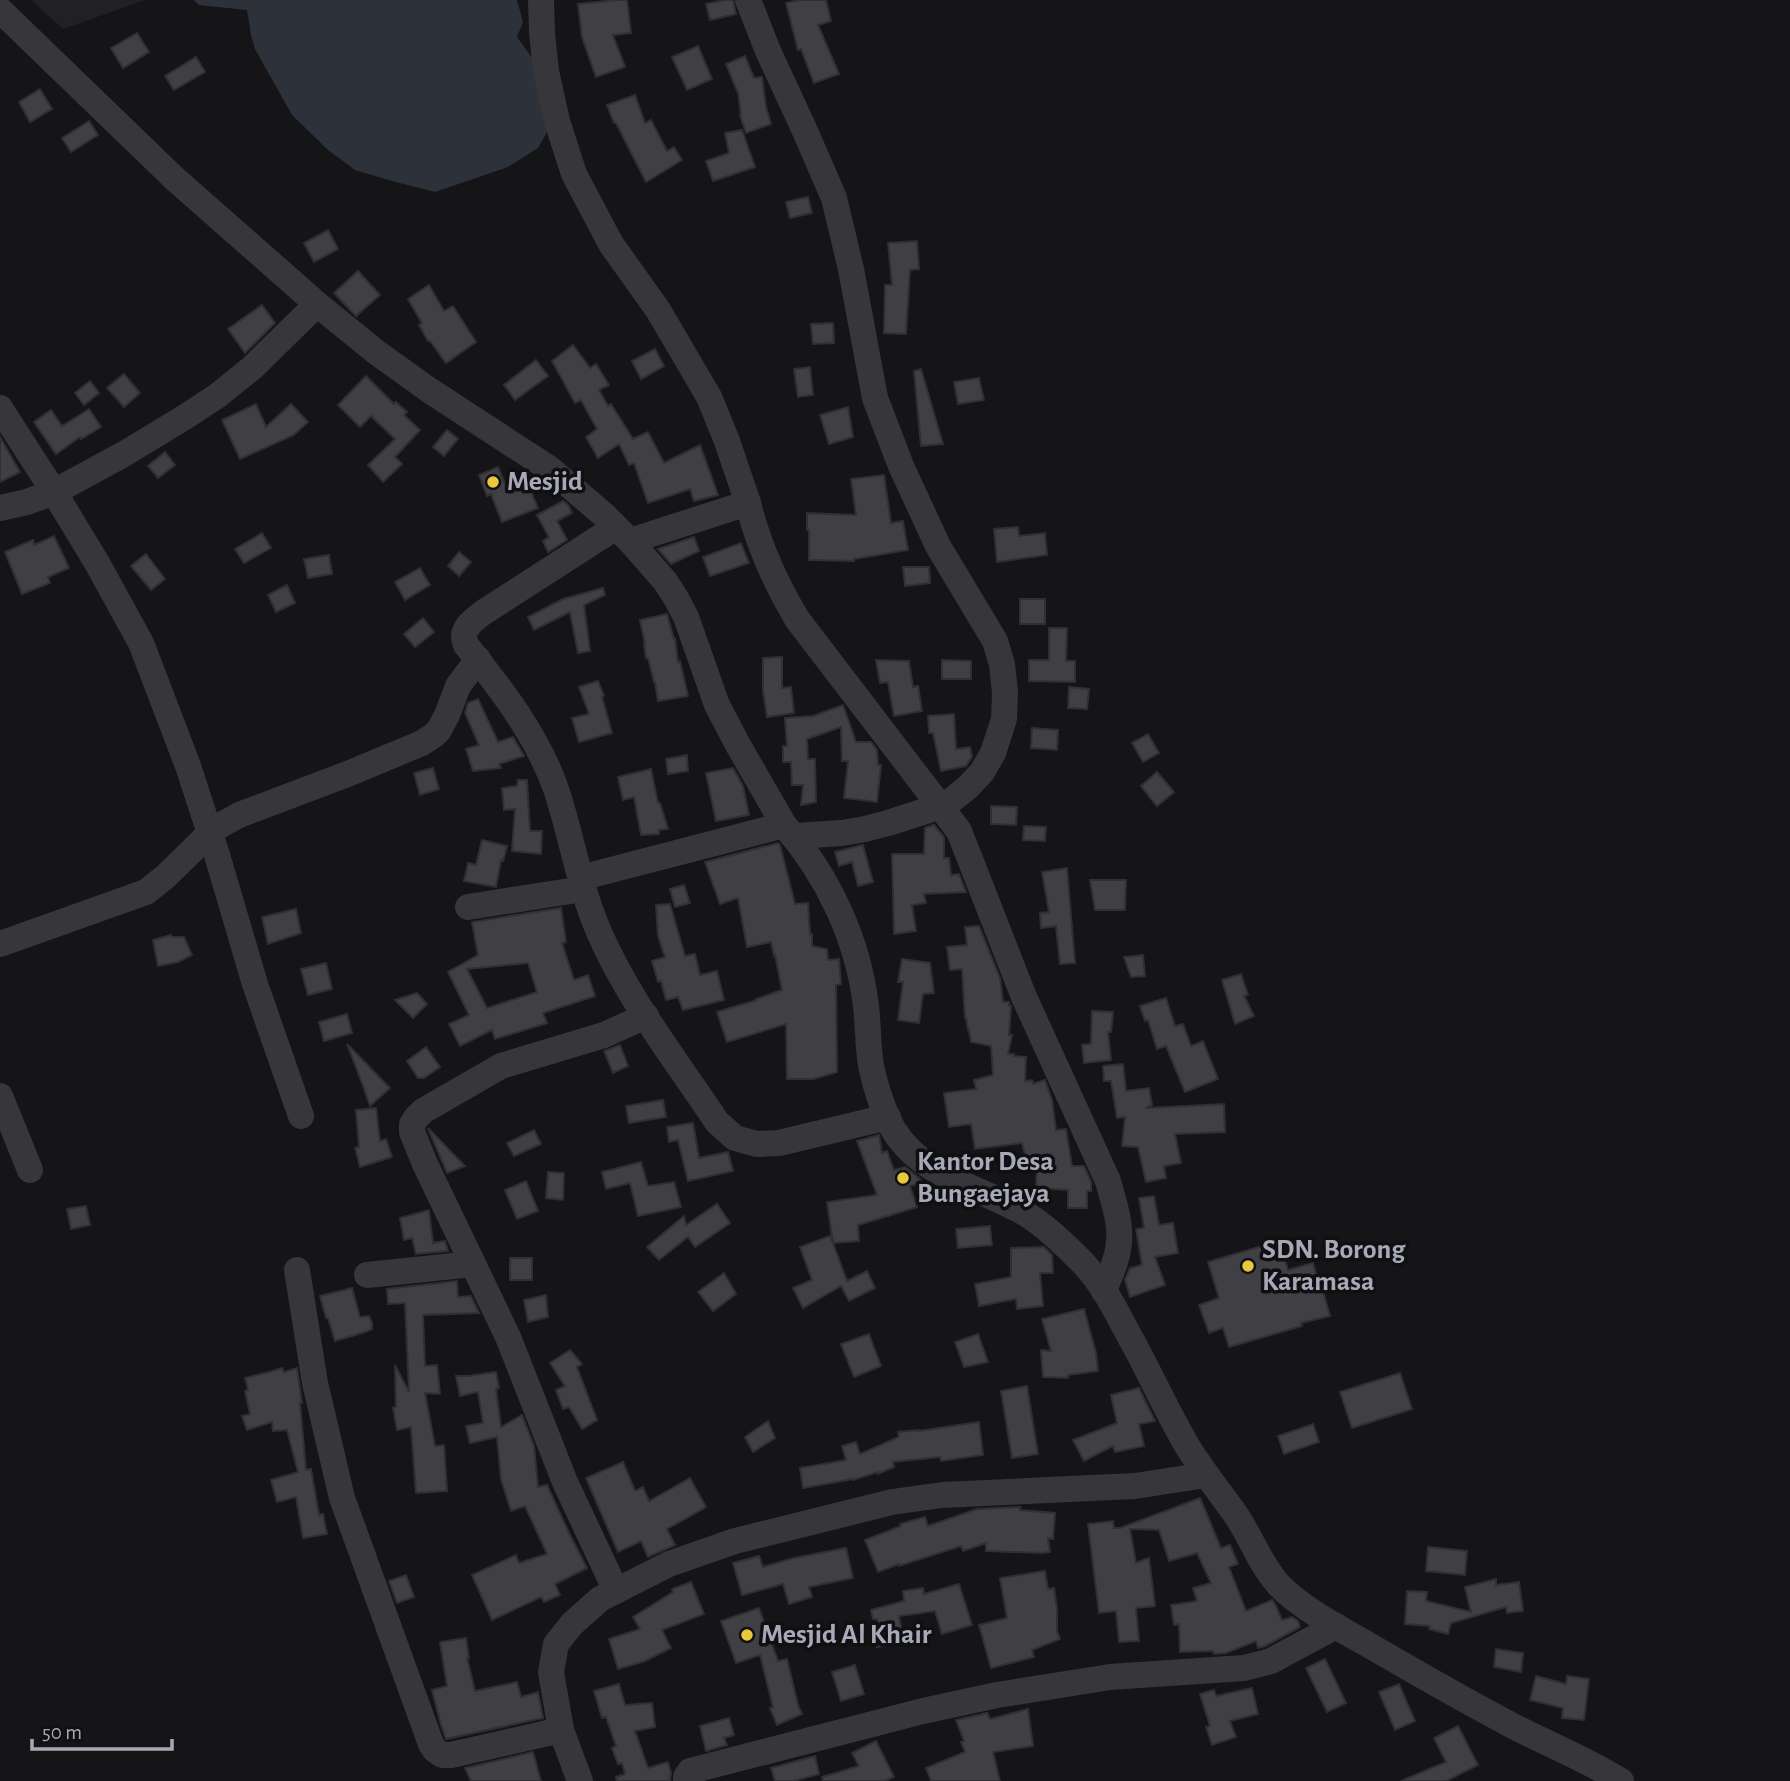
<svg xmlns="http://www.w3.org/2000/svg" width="1790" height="1781" viewBox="0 0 1790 1781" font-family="'Alegreya Sans',sans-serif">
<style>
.built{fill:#212124}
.water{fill:#2c313a}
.building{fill:#3f3f44;stroke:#302f33;stroke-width:2;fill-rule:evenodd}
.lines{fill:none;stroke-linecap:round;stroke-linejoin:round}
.minor{stroke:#36363b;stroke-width:26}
.poi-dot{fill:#e9c83b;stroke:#101012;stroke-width:2.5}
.labels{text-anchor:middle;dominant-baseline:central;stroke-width:7;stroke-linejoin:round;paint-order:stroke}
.poi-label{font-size:28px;font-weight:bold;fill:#a7aab6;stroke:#101012;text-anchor:start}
</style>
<rect width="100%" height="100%" fill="#151517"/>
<polygon class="built" points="31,0 145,0 63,29"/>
<polygon class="water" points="194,0 517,0 523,22 517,37 538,66 551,125 538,148 508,167 435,192 392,181 355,170 328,150 292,115 255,49 251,35 247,10 199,5"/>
<g class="building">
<polygon points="617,0 627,0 631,33 613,35 625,67 596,77 582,37 578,4"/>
<polygon points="724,0 733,0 736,14 710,20 706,4"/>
<polygon points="799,0 826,0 831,21 818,25 839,74 814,83 801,49 798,50 786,3"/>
<polygon points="137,33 149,52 123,68 111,48"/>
<polygon points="698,46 712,79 687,90 672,57"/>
<polygon points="745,56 754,78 762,77 766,107 771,124 746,133 740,115 741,114 738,93 726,64"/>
<polygon points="196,57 205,72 174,90 165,76"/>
<polygon points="40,89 52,109 30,122 19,102"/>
<polygon points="635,95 645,123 651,120 667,151 674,147 682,160 646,182 616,123 614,123 607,105"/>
<polygon points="89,121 98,135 71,152 62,138"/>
<polygon points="742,130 755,167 713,181 706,161 729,153 725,133"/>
<polygon points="808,197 812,213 790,218 786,202"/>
<polygon points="328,230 338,249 314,262 304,243"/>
<polygon points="917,241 919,269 910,270 906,334 884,333 885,285 892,285 888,243"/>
<polygon points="358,271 380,295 356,316 334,293"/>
<polygon points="429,285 444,311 453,306 476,342 446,363 430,341 428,341 419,325 422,323 408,299"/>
<polygon points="262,305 275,323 245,353 228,329"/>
<polygon points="833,323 834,343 813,344 811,324"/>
<polygon points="573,345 590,368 596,364 609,385 599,390 608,406 611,404 633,439 648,432 664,463 700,445 718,495 694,501 690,489 648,503 634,463 629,465 619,444 598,458 586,437 597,429 581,400 575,403 552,361"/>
<polygon points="655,349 664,366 641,379 632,361"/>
<polygon points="536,360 548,376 515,400 504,385"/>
<polygon points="810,367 813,395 798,397 794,369"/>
<polygon points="921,369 943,444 921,446 914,371"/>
<polygon points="124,374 140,393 124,407 107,388"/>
<polygon points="366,376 394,404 396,402 407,412 404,415 420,430 395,457 402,464 383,482 368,465 395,439 371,416 360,427 338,405"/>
<polygon points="979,378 984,400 958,404 954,382"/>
<polygon points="90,381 99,393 84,405 75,393"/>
<polygon points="256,404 266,427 291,404 308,422 294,435 240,459 222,420"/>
<polygon points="848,407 853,437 829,444 820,415"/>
<polygon points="89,409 101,427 81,439 80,437 56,454 34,422 51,410 62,426"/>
<polygon points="447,430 458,439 444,456 433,447"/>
<polygon points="0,437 20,472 0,482"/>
<polygon points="165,452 175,465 158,478 148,466"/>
<polygon points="498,467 508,491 527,483 538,508 502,522 491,494 487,496 479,475"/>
<polygon points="884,475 891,523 903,521 908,550 854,559 854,561 809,560 809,530 807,530 807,513 856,515 851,479"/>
<polygon points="563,501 568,505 572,513 557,521 567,540 548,552 543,541 549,537 537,515"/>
<polygon points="1018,527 1019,536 1045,533 1047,555 997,562 994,529"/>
<polygon points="262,533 271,548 244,563 235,549"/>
<polygon points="54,536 69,568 48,577 50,583 22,594 5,552 33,540 34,545"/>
<polygon points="694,537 699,551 671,564 658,549"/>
<polygon points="741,543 749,563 710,576 703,557"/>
<polygon points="459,552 471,562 459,576 448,566"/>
<polygon points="146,554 165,579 151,590 131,566"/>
<polygon points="329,555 332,574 308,578 304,559"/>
<polygon points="903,567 929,567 930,583 905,586"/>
<polygon points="420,568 430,585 405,600 395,582"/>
<polygon points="287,585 295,603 276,612 268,595"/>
<polygon points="603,588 605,595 584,605 590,651 578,653 570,612 534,630 528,617 563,599"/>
<rect x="1020" y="599" width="25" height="25"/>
<polygon points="667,614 674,639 675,639 678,662 680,661 688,696 658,701 655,682 654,682 648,658 646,658 644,644 645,644 640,620"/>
<polygon points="423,618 434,632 415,647 404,634"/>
<polygon points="1049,628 1067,628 1066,661 1075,661 1075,682 1029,681 1029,660 1049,660"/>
<polygon points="782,657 782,688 791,687 794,713 767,717 763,691 763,658"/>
<polygon points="876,660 909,661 913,687 918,686 922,711 894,716 888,682 880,683"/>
<polygon points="942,660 971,661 971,679 942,679"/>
<polygon points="598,681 604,696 602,697 612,733 579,742 572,718 589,714 579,687"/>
<polygon points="1069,687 1089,689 1087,709 1068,708"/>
<polygon points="478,699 498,742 513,737 524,756 499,764 501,768 473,771 466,749 479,745 465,713 468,703"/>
<polygon points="843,705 856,742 871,742 877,750 878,765 881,765 877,802 844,798 848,761 842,761 841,727 807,739 808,759 815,759 816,802 801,805 803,785 792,785 791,762 783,762 783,746 787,746 785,718 813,716"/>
<polygon points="954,714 956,749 970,747 972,757 966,766 941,771 933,733 929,733 928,716"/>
<polygon points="1032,728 1058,730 1057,750 1031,748"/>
<polygon points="1148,734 1159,753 1143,762 1132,743"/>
<polygon points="687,755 688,771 668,774 666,759"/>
<polygon points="433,768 439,789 420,795 414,773"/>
<polygon points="733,768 743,786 749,815 716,821 706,773"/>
<polygon points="651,769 658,803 660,803 668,829 659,830 659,834 641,835 634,797 623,800 618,777"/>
<polygon points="1157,772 1174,792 1157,806 1141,786"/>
<polygon points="518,780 527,780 530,831 542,831 541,854 512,851 515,809 504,810 502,788 517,786"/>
<polygon points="991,806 1017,807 1016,825 991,824"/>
<polygon points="934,825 944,837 944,858 949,858 951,875 959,874 966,892 924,894 926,903 912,905 916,931 894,934 892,854 924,854 925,828"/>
<polygon points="1024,826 1046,827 1045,841 1023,840"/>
<polygon points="482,840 507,846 503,861 501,860 496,887 464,881 468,863 476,865"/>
<polygon points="778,843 780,845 795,904 808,903 810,934 812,934 812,946 827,949 828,960 839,959 841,984 836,985 837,1072 814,1079 787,1079 786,1024 727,1042 717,1012 757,1000 756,999 782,990 775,955 774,956 771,942 747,947 738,898 720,904 705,862"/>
<polygon points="863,845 873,882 858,886 852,862 839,866 835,852"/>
<polygon points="1067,868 1075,963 1060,964 1056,926 1041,928 1040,913 1049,912 1042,872"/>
<polygon points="1090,880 1126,880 1125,910 1095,910"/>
<polygon points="684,885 690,903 675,907 670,889"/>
<polygon points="670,904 685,956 695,954 700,975 717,971 724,1000 683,1010 678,997 666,1000 661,981 658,982 652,961 665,957 658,936 656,905"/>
<path d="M561,908L566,942L562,943L574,980L588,975L595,996L543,1013L547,1023L495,1039L492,1030L460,1046L449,1024L469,1015L448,972L478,955L472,922ZM528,963L537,992L487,1008L467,969Z"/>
<polygon points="296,909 301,933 268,944 262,917"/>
<polygon points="979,926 1000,978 1003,1002 1009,1002 1009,1006 1011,1006 1009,1035 1012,1035 1008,1054 1014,1054 1014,1056 1026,1057 1025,1081 1032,1080 1033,1084 1045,1080 1052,1100 1056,1130 1066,1129 1072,1166 1084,1166 1091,1182 1091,1191 1087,1191 1087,1208 1068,1208 1068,1190 1036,1188 1037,1166 1028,1168 1022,1143 975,1149 971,1124 949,1127 944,1093 976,1089 974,1080 993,1075 991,1046 971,1042 969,1030 968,1030 966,1018 965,1018 962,969 950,970 947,947 967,945 965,927"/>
<polygon points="171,935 172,937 184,937 192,955 178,962 158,966 153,940"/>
<polygon points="1143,955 1145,976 1131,977 1124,957"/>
<polygon points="902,959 930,963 934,993 923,994 919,1023 898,1020 903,982 898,982"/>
<polygon points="326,963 332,989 308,995 301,969"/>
<polygon points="1241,974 1248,995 1244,996 1254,1016 1235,1024 1222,980"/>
<polygon points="417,993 427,1004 413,1018 395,1000"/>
<polygon points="1166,998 1175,1026 1183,1024 1191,1046 1203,1041 1218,1079 1185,1092 1166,1046 1157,1049 1148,1020 1145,1021 1140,1006"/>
<polygon points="1092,1011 1113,1012 1111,1032 1108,1032 1111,1060 1084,1063 1082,1045 1091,1044"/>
<polygon points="347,1014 352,1033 324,1041 319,1022"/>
<polygon points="347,1044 390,1088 370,1106 362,1083"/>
<polygon points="620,1045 628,1066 613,1073 604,1051"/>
<polygon points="426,1047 440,1067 424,1078 418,1078 407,1061"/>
<polygon points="1123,1064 1126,1091 1149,1088 1152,1105 1146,1108 1224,1104 1225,1132 1175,1134 1181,1163 1164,1166 1166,1178 1146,1182 1138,1147 1122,1146 1125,1117 1117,1118 1111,1081 1104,1081 1103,1066"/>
<polygon points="663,1100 666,1117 629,1123 626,1106"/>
<polygon points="376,1108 380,1141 386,1139 392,1157 360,1167 355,1148 359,1147 356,1110"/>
<polygon points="693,1123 699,1158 728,1152 733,1171 688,1181 678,1140 669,1142 667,1127"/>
<polygon points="428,1128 465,1166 447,1173"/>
<polygon points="534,1130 541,1144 514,1156 507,1143"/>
<polygon points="879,1135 882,1153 887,1151 894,1170 905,1167 920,1179 922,1183 910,1186 917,1207 858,1225 859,1241 833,1243 847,1281 867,1271 875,1288 849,1301 841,1286 803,1308 793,1288 812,1280 800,1247 830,1236 833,1243 827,1202 877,1195 857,1141"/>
<polygon points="641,1162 648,1186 674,1182 681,1207 638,1216 630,1183 606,1189 602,1172"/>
<polygon points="548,1172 564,1173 563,1200 546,1198"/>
<polygon points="526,1181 538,1211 517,1219 505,1190"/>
<polygon points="1154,1196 1159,1225 1173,1223 1178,1253 1155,1257 1165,1285 1130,1297 1125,1280 1130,1268 1142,1265 1136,1229 1144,1228 1139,1198"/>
<polygon points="717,1204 730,1223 695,1247 688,1237 659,1260 647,1247 684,1216 686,1225"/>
<polygon points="86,1206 90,1225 71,1229 67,1209"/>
<polygon points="429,1210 433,1243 445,1241 448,1251 416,1254 412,1238 404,1240 400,1218"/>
<polygon points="990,1226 992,1245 958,1248 956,1229"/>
<polygon points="1279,1241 1288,1270 1313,1263 1321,1292 1323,1291 1330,1316 1301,1323 1302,1326 1229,1347 1223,1328 1209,1333 1199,1305 1219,1298 1208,1262"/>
<polygon points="1044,1247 1052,1255 1053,1273 1040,1273 1043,1306 1017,1309 1016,1299 979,1306 975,1284 1011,1277 1011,1248"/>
<rect x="510" y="1258" width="22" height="22"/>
<polygon points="724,1273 736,1294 713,1311 698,1292"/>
<polygon points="457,1281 458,1297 471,1296 479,1313 423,1315 425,1366 437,1365 440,1394 425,1393 435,1446 444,1445 447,1491 416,1493 411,1427 397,1430 393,1408 396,1407 395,1365 409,1392 405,1303 388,1304 387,1289"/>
<polygon points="352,1288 360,1317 369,1316 372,1323 372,1329 365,1332 335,1341 328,1318 326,1318 320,1296"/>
<polygon points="546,1295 548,1317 528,1322 524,1300"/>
<polygon points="1084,1309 1096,1353 1098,1371 1068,1375 1068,1378 1043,1377 1041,1350 1051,1351 1042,1319"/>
<polygon points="869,1334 881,1366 854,1377 841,1344"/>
<polygon points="978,1334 988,1362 964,1367 955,1342"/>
<polygon points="570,1350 582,1364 577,1367 597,1420 582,1429 569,1407 563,1409 556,1390 565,1386 550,1363"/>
<polygon points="282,1368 284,1372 297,1368 302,1403 300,1403 306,1470 311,1469 319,1515 323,1514 327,1534 303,1538 296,1497 277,1502 271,1480 298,1472 287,1430 273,1431 272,1422 247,1430 242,1416 250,1414 245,1391 248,1390 245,1378 269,1372"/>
<polygon points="496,1372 499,1388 496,1389 501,1427 522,1415 534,1446 538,1487 547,1485 571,1537 587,1568 555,1584 560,1595 544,1602 541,1597 492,1620 472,1575 516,1555 519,1563 547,1554 525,1506 511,1511 501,1479 497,1437 470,1443 466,1426 483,1423 478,1392 460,1396 456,1376 468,1376"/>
<polygon points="1400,1373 1412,1409 1352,1428 1340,1392"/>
<polygon points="1027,1386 1038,1454 1012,1458 1001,1391"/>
<polygon points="1139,1388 1155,1421 1139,1424 1144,1446 1115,1452 1113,1446 1084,1461 1073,1440 1117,1423 1111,1395"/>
<polygon points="768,1421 775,1438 753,1452 745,1437"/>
<polygon points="979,1422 983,1455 941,1461 940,1457 893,1462 894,1467 878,1474 878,1472 853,1480 853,1479 803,1488 800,1468 846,1460 842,1446 856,1442 860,1454 899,1437 898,1432 919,1430 919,1431"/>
<polygon points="1313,1424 1319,1442 1284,1454 1278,1436"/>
<polygon points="623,1462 635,1491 643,1487 649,1501 690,1478 706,1507 667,1529 675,1545 648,1557 641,1541 618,1552 586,1478"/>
<polygon points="1200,1498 1221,1548 1230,1545 1238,1564 1229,1567 1246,1611 1272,1600 1275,1604 1282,1620 1292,1617 1298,1621 1300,1627 1265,1646 1258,1648 1256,1641 1226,1653 1214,1654 1213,1651 1180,1652 1179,1624 1174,1625 1171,1605 1197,1601 1193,1588 1211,1583 1197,1553 1169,1561 1159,1530 1130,1529 1136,1563 1149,1558 1155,1606 1136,1608 1139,1641 1119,1642 1116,1611 1099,1613 1088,1524 1113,1521 1114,1528 1120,1528"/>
<polygon points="1020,1507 1020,1510 1055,1513 1053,1539 1048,1538 1050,1552 1042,1553 986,1551 986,1543 963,1551 961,1546 899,1566 899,1564 878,1572 865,1540 901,1526 900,1524 925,1517 928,1526 977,1509"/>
<polygon points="1428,1547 1467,1551 1465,1575 1426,1571"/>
<polygon points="846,1548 853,1578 809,1587 812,1597 789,1604 783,1584 742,1595 733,1563 759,1556 763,1567 794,1558"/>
<polygon points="1045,1571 1048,1589 1054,1588 1057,1609 1057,1631 1060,1639 1032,1650 1034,1657 991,1668 979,1625 1007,1618 1000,1578"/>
<polygon points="406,1575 414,1597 397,1603 389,1581"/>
<polygon points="1496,1579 1496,1585 1519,1582 1523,1611 1507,1613 1506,1607 1451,1623 1448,1634 1429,1629 1430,1626 1405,1624 1407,1591 1427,1592 1426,1601 1471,1612 1465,1587"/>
<polygon points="691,1582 704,1614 662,1630 671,1648 645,1661 618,1669 609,1639 640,1629 633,1617 673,1592 672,1589"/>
<polygon points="959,1584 972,1625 942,1634 935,1611 899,1616 904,1642 877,1647 874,1627 879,1626 877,1619 873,1619 871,1610 904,1601 903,1591 923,1588 924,1594"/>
<polygon points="759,1608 778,1661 787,1659 798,1705 802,1714 777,1725 770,1708 773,1707 760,1655 736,1663 721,1621"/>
<polygon points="466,1638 469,1658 467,1658 475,1691 517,1682 521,1697 538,1692 543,1718 446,1739 441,1725 432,1690 447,1686 440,1642"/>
<polygon points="1496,1649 1523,1653 1521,1672 1494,1667"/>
<polygon points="1325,1659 1346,1703 1327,1712 1306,1668"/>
<polygon points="855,1665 864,1694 841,1701 832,1672"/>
<polygon points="1536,1676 1566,1684 1567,1676 1589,1679 1584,1720 1562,1718 1563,1708 1530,1700"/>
<polygon points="619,1684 625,1705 652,1703 655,1727 635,1731 648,1768 668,1762 671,1773 670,1781 617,1781 616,1777 625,1774 622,1763 618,1764 612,1748 616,1746 606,1717 602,1718 594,1691"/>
<polygon points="1399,1684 1415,1721 1395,1730 1379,1692"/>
<polygon points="1252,1688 1258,1714 1230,1721 1236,1737 1212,1745 1206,1727 1210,1726 1200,1694 1214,1690 1216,1696"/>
<polygon points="1028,1709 1033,1746 993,1752 1000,1781 931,1781 926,1768 965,1752 961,1742 964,1741 956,1720 987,1713 990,1719"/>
<polygon points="729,1718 734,1735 724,1738 727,1745 706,1751 700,1726"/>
<polygon points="1458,1726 1478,1765 1446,1781 1401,1781 1446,1762 1434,1738"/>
<polygon points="876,1741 894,1777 885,1781 823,1781 822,1777 859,1766 852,1753"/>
<polygon points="533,1752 541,1781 471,1781 465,1768"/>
<polygon points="815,1756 819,1774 794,1781 775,1781 771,1768"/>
</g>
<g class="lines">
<g class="minor">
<polyline points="541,0 542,33 546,71 557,121 574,174 611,244 658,310 709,397 727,441 748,503"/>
<polyline points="748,0 768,51 805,131 834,198 851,269 875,398 901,466 938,546 995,641 1002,664 1005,692 1004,719 993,753 982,772 968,787 952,800 941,806 888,823 865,829 842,833 794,836"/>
<path d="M0,10L175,179L317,304L376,352L429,390L550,469L605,516L630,541L665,581L676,598L686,617L717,705L738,745L784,825C828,876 858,939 866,1006C868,1024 868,1042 870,1059C873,1080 883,1111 893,1129C921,1176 978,1187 1021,1211C1044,1224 1065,1245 1083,1263C1106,1287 1120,1320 1136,1348C1153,1380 1168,1413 1186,1444C1201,1469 1219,1491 1236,1515C1251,1537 1260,1564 1278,1584C1298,1606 1340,1629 1367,1644C1415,1672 1464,1700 1513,1726C1548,1744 1588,1760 1621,1781"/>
<polyline points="0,408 54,492 97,563 141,643 188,766 217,855 255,984 301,1116"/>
<polyline points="0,508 27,502 54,492 124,454 185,417 217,396 253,367 317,304"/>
<path d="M616,527L484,612C472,621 459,630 466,645C501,689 537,735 556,789C572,837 579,886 599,932C629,1001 676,1060 717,1122L735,1138L757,1144L779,1143L888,1117"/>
<path d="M630,541L748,503C758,544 775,582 797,619L959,831L1024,997L1108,1181C1113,1200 1121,1222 1119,1242C1118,1259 1110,1275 1104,1291"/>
<polyline points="580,878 784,825"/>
<polyline points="468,907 583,889"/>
<polyline points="0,944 146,892 165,877 210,833 221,825 239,815 350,773 422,743 434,735 439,730 447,715 458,686 478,659"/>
<polyline points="0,1096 30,1170"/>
<polyline points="473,1264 425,1164 412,1132 412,1124 416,1118 423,1111 501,1066 604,1035 646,1016"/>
<polyline points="297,1270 315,1383 342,1498 431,1744 435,1750 442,1755 451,1755 561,1730"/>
<polyline points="367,1275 473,1264 508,1337 565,1482 616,1591"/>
<polyline points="580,1781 561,1730 551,1672 556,1644 572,1624 600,1599 669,1564 735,1541 892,1502 942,1495 1135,1486 1206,1475"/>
<polyline points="686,1781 686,1777 690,1771 923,1711 997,1695 1110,1677 1244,1668 1271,1661 1336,1626"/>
</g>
</g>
<g class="poi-dot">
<circle cx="493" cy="482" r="7"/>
<circle cx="903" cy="1178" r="7"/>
<circle cx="1248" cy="1266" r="7"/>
<circle cx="747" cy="1635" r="7"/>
</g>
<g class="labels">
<g class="poi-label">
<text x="507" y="482">Mesjid</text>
<text x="917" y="1162">Kantor Desa<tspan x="917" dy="32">Bungaejaya</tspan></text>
<text x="1262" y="1250">SDN. Borong<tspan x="1262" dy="32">Karamasa</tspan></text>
<text x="761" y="1635">Mesjid Al Khair</text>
</g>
</g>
<path d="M32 1739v10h140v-10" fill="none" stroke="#a7aab6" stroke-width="3.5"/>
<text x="42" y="1739" font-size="21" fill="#a7aab6" stroke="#101012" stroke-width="5" paint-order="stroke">50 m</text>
</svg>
